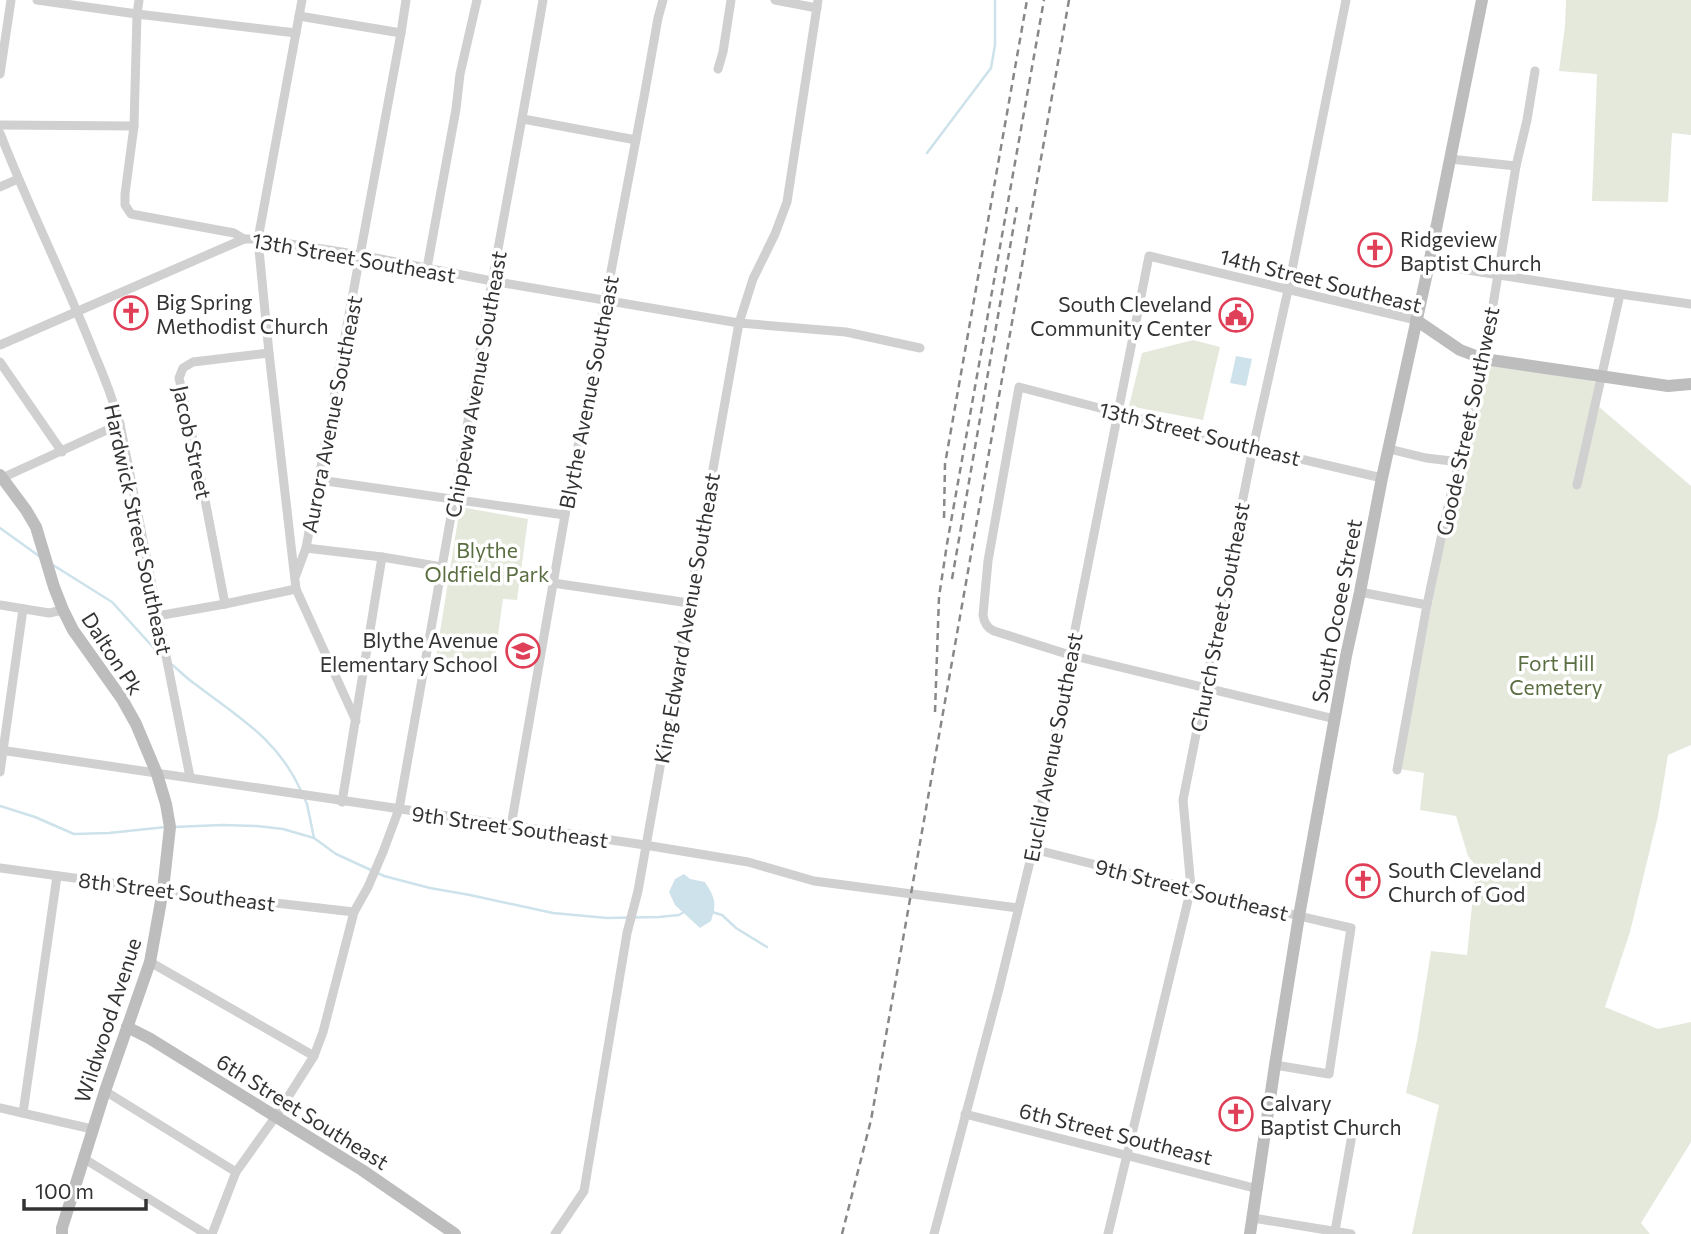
<svg xmlns="http://www.w3.org/2000/svg" width="1691" height="1234" viewBox="0 0 1691 1234" font-family="Commissioner,sans-serif">
<style>
.green{fill:#e4e9dc}
.water{fill:#cde2eb}
.lines{fill:none;stroke-linecap:round;stroke-linejoin:round}
.stream{stroke:#cde2eb;stroke-width:2.5}
.street{stroke:#d0d0d0;stroke-width:9}
.secondary{stroke:#bdbdbd;stroke-width:12}
.rail{stroke:#888;stroke-width:2.5;stroke-dasharray:7 5;stroke-linecap:butt}
.labels{text-anchor:middle;dominant-baseline:central;stroke-width:7;stroke-linejoin:round;paint-order:stroke}
.poi-label{font-size:21px;fill:#333;stroke:#fff;text-anchor:start}
.street-label{font-size:21px;fill:#333;stroke:#fff}
.park-label{font-size:21px;fill:#5a6e41;stroke:#fff}
</style>
<rect width="100%" height="100%" fill="#fff"/>
<g class="green">
<polygon points="1566,0 1691,0 1691,135 1672,133 1668,202 1592,201 1597,74 1559,71 1565,26"/>
<polygon points="1193,340 1220,347 1203,420 1129,406 1142,353"/>
<polygon points="1493,365 1602,383 1598,406 1691,486 1691,745 1668,755 1658,816 1630,932 1605,1007 1658,1029 1691,1022 1691,1142 1641,1223 1650,1234 1412,1234 1439,1105 1406,1093 1417,1040 1431,951 1467,955 1476,866 1468,856 1456,816 1420,810 1424,773 1400,769 1449,516 1486,371"/>
<polygon points="460,507 528,519 517,600 503,599 494,664 436,657"/>
</g>
<g class="water">
<polygon points="1236,356 1252,359 1246,386 1230,383"/>
<path d="M684,874L690,879L705,882C715,898 717,903 711,921L700,928L675,905L669,892L675,879Z"/>
</g>
<g class="lines">
<g class="stream">
<polyline points="927,153 991,68 995,45 995,0"/>
<polyline points="0,528 39,556"/>
<polyline points="53,565 112,602 162,657"/>
<path d="M170,663C179,670 186,678 195,684C238,717 278,739 301,791"/>
<polyline points="304,797 307,804 314,838"/>
<polyline points="0,806 35,817 74,834 109,833 166,827"/>
<polyline points="173,827 222,825 257,826 283,829 314,838 336,854 384,876 430,888 470,895 553,913 607,918 659,917 679,915 684,912"/>
<polyline points="712,912 722,915 736,928 767,947"/>
</g>
<g class="street">
<polyline points="37,0 137,14 296,33"/>
<polyline points="139,0 137,14 134,126 125,194 125,205 131,214 234,233 244,239 258,239 361,255 492,281 739,323 846,332 920,348"/>
<polyline points="302,0 258,239 269,353 296,589 356,721"/>
<polyline points="775,0 817,8"/>
<polyline points="299,16 401,33"/>
<polyline points="718,69 723,52 731,0"/>
<polyline points="0,74 11,0"/>
<polyline points="523,119 636,140"/>
<polyline points="0,125 134,126"/>
<path d="M0,133C29,208 65,279 94,353C104,376 113,400 120,424L190,777"/>
<polyline points="1450,159 1516,166"/>
<polyline points="0,187 18,179"/>
<polyline points="1429,264 1620,294 1691,304"/>
<polyline points="427,268 456,109 460,74 477,0"/>
<polyline points="0,345 244,239"/>
<polyline points="0,362 62,452"/>
<polyline points="1389,449 1426,458 1460,462"/>
<polyline points="2,478 120,424"/>
<polyline points="319,480 565,515"/>
<polyline points="1577,485 1620,294"/>
<polyline points="306,548 382,557 442,567"/>
<polyline points="296,575 306,548 401,33 406,0"/>
<polyline points="553,583 689,603"/>
<polyline points="1360,592 1427,605"/>
<polyline points="225,604 197,458 179,378 183,368 193,362 269,353"/>
<polyline points="0,605 49,613 63,610"/>
<polyline points="157,616 225,604 296,589"/>
<path d="M1335,719L1070,655L994,631C987,628 984,623 983,615L988,561L1019,387L1253,448L1382,478"/>
<polyline points="0,750 645,845 748,862 814,881 1018,908"/>
<polyline points="1397,770 1427,605 1446,515 1484,359 1516,166 1527,120 1535,71"/>
<polyline points="0,772 23,609"/>
<polyline points="342,802 382,557"/>
<polyline points="511,826 565,515 644,97 658,18 663,0"/>
<polyline points="1033,849 1299,916 1351,928 1329,1074 1275,1065"/>
<polyline points="0,868 163,890 354,912"/>
<polyline points="150,962 314,1056"/>
<polyline points="105,1091 236,1172"/>
<polyline points="0,1108 92,1129"/>
<polyline points="23,1113 57,876"/>
<polyline points="965,1114 1258,1189"/>
<polyline points="83,1158 206,1234"/>
<polyline points="1253,1218 1351,1234"/>
<polyline points="1335,1231 1352,1135"/>
<path d="M212,1234L236,1172L276,1116L314,1056L323,1032L354,912L368,887L383,852L399,809C430,634 462,458 492,282C509,188 527,94 543,0"/>
<polyline points="555,1234 584,1191 627,933 638,891 739,323 753,279 775,234 787,202 818,0"/>
<polyline points="934,1234 999,989 1033,849 1070,655 1149,256 1416,320"/>
<polyline points="1108,1234 1191,888 1183,800 1253,448 1288,290 1346,0"/>
</g>
<g class="secondary">
<polyline points="1416,320 1460,350 1484,359 1668,386 1691,384"/>
<polyline points="0,475 26,510 36,527 54,587 63,610 73,630 122,699 136,724 157,774 166,804 170,827 163,890 150,962 105,1091 62,1228 62,1234"/>
<polyline points="127,1027 149,1038 362,1170 455,1234"/>
<polyline points="1250,1234 1275,1065 1299,916 1346,656 1360,592 1382,478 1429,264 1482,0"/>
</g>
<g class="rail">
<polyline points="944,518 945,464 1027,0"/>
<polyline points="952,579 1017,207"/>
<polyline points="935,712 939,597 947,544 1044,0"/>
<polyline points="842,1234 871,1120 1069,0"/>
</g>
</g>
<defs>
<symbol id="church-ring" viewBox="-11 -11 22 22"><circle r="9.5" fill="#fff" stroke="#df4058" stroke-width="1.5"/><path d="M-1.2-6h2.4v3.5h3.3v2.4h-3.3V6h-2.4V-.1h-3.3v-2.4h3.3Z" fill="#df4058"/></symbol>
<symbol id="civic-ring" viewBox="-11 -11 22 22"><circle r="9.5" fill="#fff" stroke="#df4058" stroke-width="1.5"/><path d="M-.6-6.5H3V-4.5H.6V-3L4-1V1h2V6H-6V1h2V-1L-.6-3ZM-1.2 2.5V6h2.4V2.5Z" fill="#df4058"/></symbol>
<symbol id="school-ring" viewBox="-11 -11 22 22"><circle r="9.5" fill="#fff" stroke="#df4058" stroke-width="1.5"/><path d="M0-5L7-2L0 1L-7-2ZM-4 1L0 2.5L4 1V4Q0 6-4 4Z" fill="#df4058"/></symbol>
</defs>
<g fill-rule="evenodd">
<use href="#church-ring" x="1356" y="231" width="38" height="38"/>
<use href="#church-ring" x="112" y="294" width="38" height="38"/>
<use href="#civic-ring" x="1217" y="296" width="38" height="38"/>
<use href="#school-ring" x="504" y="632" width="38" height="38"/>
<use href="#church-ring" x="1344" y="862" width="38" height="38"/>
<use href="#church-ring" x="1217" y="1095" width="38" height="38"/>
</g>
<g class="labels">
<g class="poi-label">
<text x="1400" y="238">Ridgeview<tspan x="1400" dy="24">Baptist Church</tspan></text>
<text x="156" y="301">Big Spring<tspan x="156" dy="24">Methodist Church</tspan></text>
<text x="1212" y="303" text-anchor="end">South Cleveland<tspan x="1212" dy="24">Community Center</tspan></text>
<text x="498" y="639" text-anchor="end">Blythe Avenue<tspan x="498" dy="24">Elementary School</tspan></text>
<text x="1388" y="869">South Cleveland<tspan x="1388" dy="24">Church of God</tspan></text>
<text x="1260" y="1102">Calvary<tspan x="1260" dy="24">Baptist Church</tspan></text>
</g>
<g class="street-label">
<text transform="translate(354 257) rotate(10)">13th Street Southeast</text>
<text transform="translate(1321 280) rotate(14)">14th Street Southeast</text>
<text transform="translate(475 384) rotate(-80)">Chippewa Avenue Southeast</text>
<text transform="translate(588 392) rotate(-79)">Blythe Avenue Southeast</text>
<text transform="translate(331 414) rotate(-79)">Aurora Avenue Southeast</text>
<text transform="translate(1467 421) rotate(-78)">Goode Street Southwest</text>
<text transform="translate(1200 433) rotate(14)">13th Street Southeast</text>
<text transform="translate(193 442) rotate(78)">Jacob Street</text>
<text transform="translate(139 529) rotate(78)">Hardwick Street Southeast</text>
<text transform="translate(1336 611) rotate(-79)">South Ocoee Street</text>
<text transform="translate(1219 617) rotate(-79)">Church Street Southeast</text>
<text transform="translate(686 618) rotate(-80)">King Edward Avenue Southeast</text>
<text transform="translate(113 653) rotate(57)">Dalton Pk</text>
<text transform="translate(1052 747) rotate(-79)">Euclid Avenue Southeast</text>
<text transform="translate(510 826) rotate(8)">9th Street Southeast</text>
<text transform="translate(1192 889) rotate(14)">9th Street Southeast</text>
<text transform="translate(177 891) rotate(7)">8th Street Southeast</text>
<text transform="translate(107 1020) rotate(-72)">Wildwood Avenue</text>
<text transform="translate(303 1111) rotate(32)">6th Street Southeast</text>
<text transform="translate(1116 1133) rotate(14)">6th Street Southeast</text>
</g>
<g class="park-label">
<text x="487" y="549">Blythe<tspan x="487" dy="24">Oldfield Park</tspan></text>
<text x="1556" y="662">Fort Hill<tspan x="1556" dy="24">Cemetery</tspan></text>
</g>
</g>
<path d="M24 1199v10h122v-10" fill="none" stroke="#333333" stroke-width="3.5"/>
<text x="35" y="1199" font-size="21" fill="#333333" stroke="#ffffff" stroke-width="5" paint-order="stroke">100 m</text>
</svg>
